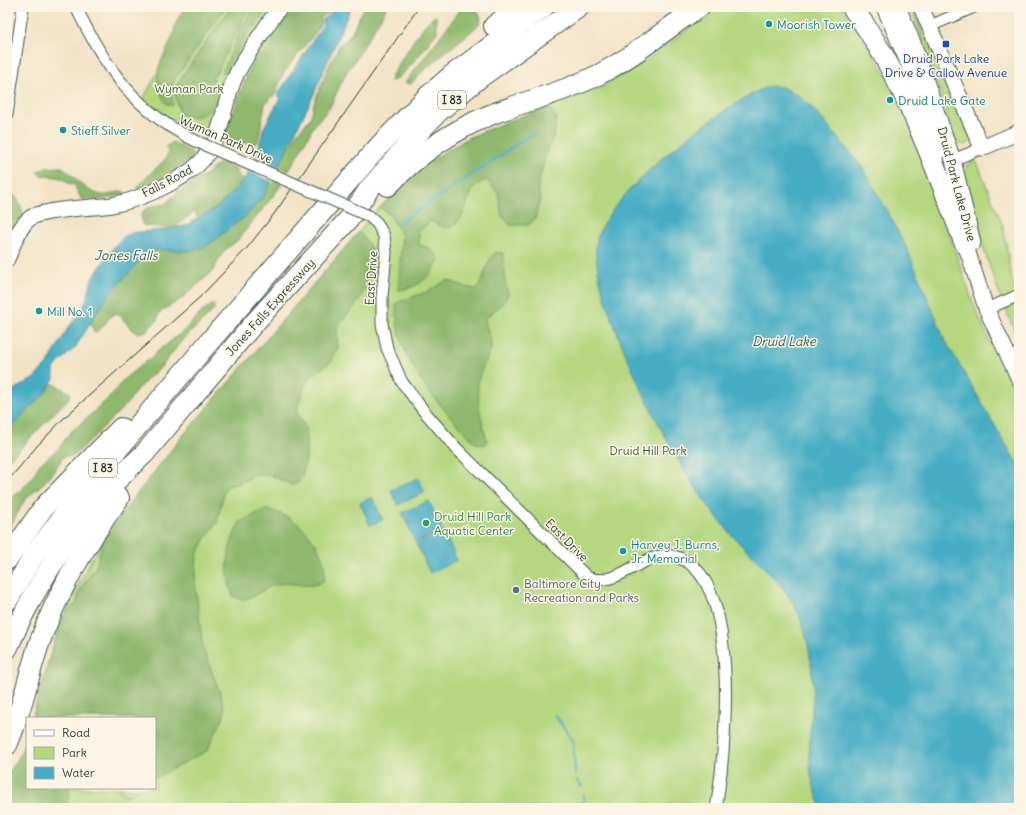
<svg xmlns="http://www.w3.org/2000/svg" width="1026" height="815" viewBox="0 0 1026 815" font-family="Delius,sans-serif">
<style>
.green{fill:#b4d780;stroke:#6a8a5a}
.forest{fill:#8fb86e;stroke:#577a51}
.water{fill:#45acc4;stroke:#32747c}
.pier{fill:#f2e3c6}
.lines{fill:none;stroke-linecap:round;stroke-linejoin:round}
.stream{stroke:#45acc4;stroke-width:2.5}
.street-casing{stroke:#3f564a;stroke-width:13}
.secondary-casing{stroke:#3f564a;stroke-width:17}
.highway-casing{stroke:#3f564a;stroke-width:22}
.street{stroke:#fff;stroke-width:11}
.secondary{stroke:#fff;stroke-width:15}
.highway{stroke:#fff;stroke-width:20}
.tram{stroke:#1f3d34;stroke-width:1}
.street-bridge-casing{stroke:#3f564a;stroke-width:13;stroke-linecap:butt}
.street-bridge{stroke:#fff;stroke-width:11}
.culture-dot{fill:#0f9aa8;stroke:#fcf5e5;stroke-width:1.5}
.transit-dot{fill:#1a4fb4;stroke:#fcf5e5;stroke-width:1.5}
.leisure-dot{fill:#2e9e5b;stroke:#fcf5e5;stroke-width:1.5}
.service-dot{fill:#5c6f8a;stroke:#fcf5e5;stroke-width:1.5}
.labels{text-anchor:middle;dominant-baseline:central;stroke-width:3;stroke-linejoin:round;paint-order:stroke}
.shield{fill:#fcf5e5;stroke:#617469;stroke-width:1}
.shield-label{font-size:11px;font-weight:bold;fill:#1f3d34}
.culture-label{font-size:12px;fill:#0d838f;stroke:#fcf5e5;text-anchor:start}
.transit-label{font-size:12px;fill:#164399;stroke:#fcf5e5}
.park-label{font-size:12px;fill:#3d5c43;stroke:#fcf5e5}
.street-label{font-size:12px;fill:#1f3d34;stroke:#fcf5e5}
.leisure-label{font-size:12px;fill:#27864d;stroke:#fcf5e5;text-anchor:start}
.service-label{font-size:12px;fill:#4e5e75;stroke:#fcf5e5;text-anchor:start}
.water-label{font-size:13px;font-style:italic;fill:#2a5e5f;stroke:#fcf5e5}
</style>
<rect width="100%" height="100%" fill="#fcf5e5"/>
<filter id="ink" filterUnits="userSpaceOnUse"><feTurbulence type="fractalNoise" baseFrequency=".025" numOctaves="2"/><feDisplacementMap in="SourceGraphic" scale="8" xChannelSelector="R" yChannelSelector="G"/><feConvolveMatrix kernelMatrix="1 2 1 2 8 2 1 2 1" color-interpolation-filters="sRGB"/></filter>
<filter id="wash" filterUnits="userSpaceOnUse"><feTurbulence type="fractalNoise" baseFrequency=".012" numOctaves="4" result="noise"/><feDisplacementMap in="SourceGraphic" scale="16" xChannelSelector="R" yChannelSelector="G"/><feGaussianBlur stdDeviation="0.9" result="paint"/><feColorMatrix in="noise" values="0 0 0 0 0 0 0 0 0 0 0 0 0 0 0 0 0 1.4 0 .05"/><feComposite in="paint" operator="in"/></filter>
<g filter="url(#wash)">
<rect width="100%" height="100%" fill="#f2e3c6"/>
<g class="green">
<polygon points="194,7 274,7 211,134 166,117 143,99"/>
<polygon points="716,7 842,7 896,90 938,201 973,303 993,349 1019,399 1019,808 7,808 7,776 19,757 27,737 27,788 155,788 155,718 32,718 55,639 64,614 92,558 112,526 181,438 380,207 443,154 469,137 512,120 601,88 646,61"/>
<polygon points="909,7 913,7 971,139 967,145 959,144 956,141 917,25"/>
<path d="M976,160L1003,226L1013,285L1019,302V340C998,295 982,249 971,201C968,190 962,176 967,165Z"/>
</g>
<g class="forest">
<path d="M185,7H226L175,79L171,90L173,105C167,106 164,101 162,96C150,68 165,59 173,35C175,31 174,27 176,23C178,18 182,12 185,7Z"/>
<path d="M231,7H249L218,70L212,78L216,83H220L233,64C224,88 214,127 180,114L175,96L178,82Z"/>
<polygon points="254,7 269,7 255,27 252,26 224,73 221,75 243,25"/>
<polygon points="286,7 333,7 332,11 320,18 321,23 318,29 283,74 275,94 265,104 258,142 255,144 234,142 226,138 225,133 254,57 273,31"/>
<polygon points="364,7 387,7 356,59 347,71 329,109 315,124 289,171 275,166 286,146 291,145 295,136 311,117 314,103 328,68 340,44 347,39 352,32"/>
<polygon points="471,8 477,10 481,18 480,24 422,72 411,84 405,83 461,9"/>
<path d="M436,16L437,32C429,43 402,80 391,81V77C399,65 424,19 436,16Z"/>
<path d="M549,107L556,118L554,136L546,153L538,186L540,199L535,219L528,225H510L502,216L498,193L487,180C466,186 470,202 461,218C459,221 455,224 452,227H442L431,221L419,231V245C429,247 434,250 439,260C430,278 418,288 398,290L402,236L390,215L380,207C392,196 403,183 415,173C454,140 502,123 549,107Z"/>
<polygon points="173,142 193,153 194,155 191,160 159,180 137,190 137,187 167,157 168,150 165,147"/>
<polygon points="225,163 235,168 244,186 231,198 225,200 217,208 201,220 197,218 195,211 174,228 146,226 142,224 141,215 143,211 152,206 165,204 184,186 204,176 218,164"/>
<path d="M62,167C75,176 87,194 103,195C110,196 117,191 124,191V195C111,198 95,202 81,199L74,184L70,185C59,171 45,181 37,172L45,168Z"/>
<path d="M268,177L282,183L277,191L238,240L224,251L212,272L181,299L159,313L157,320L147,331L138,333L134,331L117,313C107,315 104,331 94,332L90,322L92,312L134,262Z"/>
<path d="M10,194C19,196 21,206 23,215L7,243V195Z"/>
<path d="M358,233C363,234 364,238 367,242C379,256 367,289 357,303C351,311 343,319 337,327L338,347L332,361L311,376L305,386L298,405L297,413L306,429V458L302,477L299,482L292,485L271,475H254L240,483L227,486L224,491L217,523L206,538L197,555L195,583L203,648L221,696L225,710L224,716L207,751L155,778V718H32L55,639L64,613L76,604L81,588L96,567L102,543L112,526L181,438Z"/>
<path d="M495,253H503C506,268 503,278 508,293L504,303L485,318C485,328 492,337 491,348C489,358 482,367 479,377C475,397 482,422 487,441L484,445L475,443C438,403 395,362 396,303L429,291L447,280L466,287L477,289C485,279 487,259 495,253Z"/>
<polygon points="214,304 214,309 209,315 184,338 162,366 136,390 130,400 110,421 74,456 65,456 62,458 52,475 24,501 7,533 7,502 19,492 32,478 39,465 59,448 70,433 109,398 124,379 182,332 205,309"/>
<path d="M51,384C59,384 62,390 69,392L71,394L69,398L7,462V427L36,396Z"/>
<path d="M264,510C294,510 331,550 324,580C311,591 295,581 279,584C260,587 250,606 233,596C223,572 228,544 240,522Z"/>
<polygon points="27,737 27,788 70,788 66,808 7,808 7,777 19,757"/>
<polygon points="117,788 140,788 129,796 122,795"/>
</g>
<g class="water">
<polygon points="334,7 351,7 314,94 264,196 246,216 205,247 190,251 155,250 145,255 107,297 75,348 60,361 54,369 54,379 45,393 14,424 7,433 7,393 33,379 48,363 68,328 79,315 86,301 92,279 116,244 125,236 135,232 163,230 187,225 216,208 231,194 247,175 257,157 263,129 280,98 277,95 323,25 322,20 333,12"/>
<path d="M769,86L782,87L797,94L816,112L860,164L886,208L908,251L945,340L1019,467V808H821C818,797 813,786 811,775C806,746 813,717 813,688C812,665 808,636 799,615C783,578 748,556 724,526C710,509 697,491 686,473C660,433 582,279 598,236C615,187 722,105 769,86Z"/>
<polygon points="418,478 425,492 398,505 391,490"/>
<polygon points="372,497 383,520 370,525 360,503"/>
<polygon points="429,501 442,528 421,539 422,540 443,530 457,560 430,573 402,513"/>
</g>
<polygon class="pier" points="255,157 281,168 274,182 247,170"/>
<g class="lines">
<g class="stream">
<polyline points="397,224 534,133"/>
<polyline points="555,715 573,740 575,774"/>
<polyline points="577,780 581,786"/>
<polyline points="580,808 584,801 584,795"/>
</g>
</g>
</g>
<g filter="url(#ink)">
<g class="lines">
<defs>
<g id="street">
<path d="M76,7C105,68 137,114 200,143"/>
<polyline points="930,26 974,7"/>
<polyline points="7,115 23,7"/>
<polyline points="953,160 982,148"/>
<path d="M369,216L377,223L384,236L386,253L382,297V324L387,348L402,382L423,410L456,448L587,577C617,590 642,551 672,556C745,568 725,758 716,808"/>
<polyline points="994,306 1019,295"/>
</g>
<g id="secondary">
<polyline points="884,7 909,65 938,152"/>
<polyline points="898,7 913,43 953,160 973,243"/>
<polyline points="921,7 982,148 1019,132"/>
<polyline points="962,234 986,308 1019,379"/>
<path d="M7,259C13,246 18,228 29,219C40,209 94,208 112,205C138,200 167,187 189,172C226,146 219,109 237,73C249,50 265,28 280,7"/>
</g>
<g id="highway">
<path d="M852,7C905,79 933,162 965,244"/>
<polyline points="494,26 519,7"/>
<path d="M388,186C416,156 452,131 490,115C525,101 562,93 596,76C634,57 664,30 699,7"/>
<polyline points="7,560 43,508 121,428"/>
<polyline points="7,601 33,557 74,501 209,342 380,145 429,95 452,75 544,7"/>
<path d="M7,649C37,579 88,504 145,453L256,321L349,219L369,189L417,134L438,112L479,78L579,7"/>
<path d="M7,745C22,712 28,675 40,641C59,589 87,542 119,498"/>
</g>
</defs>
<use href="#street" class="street-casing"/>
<use href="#secondary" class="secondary-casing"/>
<use href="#highway" class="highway-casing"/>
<use href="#street" class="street"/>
<use href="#secondary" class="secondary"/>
<use href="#highway" class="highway"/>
<polyline class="tram" points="7,482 37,446 65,417 200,297 247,248 274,214 419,7"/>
<defs>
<polyline id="street-bridge" points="200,143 369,216"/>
</defs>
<use href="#street-bridge" class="street-bridge-casing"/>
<use href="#street-bridge" class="street-bridge"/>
</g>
</g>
<g class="culture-dot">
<circle cx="769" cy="24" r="4"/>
<circle cx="890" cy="100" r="4"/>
<circle cx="63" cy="130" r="4"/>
<circle cx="39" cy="311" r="4"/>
<circle cx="623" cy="551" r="4"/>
</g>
<rect class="transit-dot" x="942" y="40" width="8" height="8" rx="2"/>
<circle class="leisure-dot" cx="426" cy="523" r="4"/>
<circle class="service-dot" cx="516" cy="590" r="4"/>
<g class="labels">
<g class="shield">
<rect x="438" y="91" width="28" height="18" rx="3"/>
<rect x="89" y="459" width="28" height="18" rx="3"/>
</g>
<g class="shield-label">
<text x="452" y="100">I 83</text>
<text x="103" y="468">I 83</text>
</g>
<g class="culture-label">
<text x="777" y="24">Moorish Tower</text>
<text x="898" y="100">Druid Lake Gate</text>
<text x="71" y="130">Stieff Silver</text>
<text x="47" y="311">Mill No. 1</text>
<text x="631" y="544">Harvey J. Burns,<tspan x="631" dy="14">Jr. Memorial</tspan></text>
</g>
<g class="transit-label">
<text x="946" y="58">Druid Park Lake<tspan x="946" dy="14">Drive &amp; Callow Avenue</tspan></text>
</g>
<g class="park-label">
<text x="189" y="88">Wyman Park</text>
<text x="648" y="450">Druid Hill Park</text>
</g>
<g class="street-label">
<text transform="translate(226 139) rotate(24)">Wyman Park Drive</text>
<text transform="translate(167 181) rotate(-28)">Falls Road</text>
<text transform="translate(957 184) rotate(75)">Druid Park Lake Drive</text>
<text transform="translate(371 278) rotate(-86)">East Drive</text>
<text transform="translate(270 307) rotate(-48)">Jones Falls Expressway</text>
<text transform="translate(567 540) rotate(45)">East Drive</text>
</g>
<g class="leisure-label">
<text x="434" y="516">Druid Hill Park<tspan x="434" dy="14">Aquatic Center</tspan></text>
</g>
<g class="service-label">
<text x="524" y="583">Baltimore City<tspan x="524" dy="14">Recreation and Parks</tspan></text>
</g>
<g class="water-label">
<text x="126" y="255">Jones Falls</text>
<text x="784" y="341">Druid Lake</text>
</g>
</g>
<rect width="1026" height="815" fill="none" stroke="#fcf5e5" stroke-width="24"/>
<rect x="26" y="717" width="130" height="72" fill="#fcf5e5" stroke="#a4ab9e"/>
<rect x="34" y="730" width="20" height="6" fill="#ffffff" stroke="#a4ab9e"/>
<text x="62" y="737" font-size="12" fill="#1f3d34">Road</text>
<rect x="34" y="747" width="20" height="12" fill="#b4d780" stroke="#a4ab9e"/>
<text x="62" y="757" font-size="12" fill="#1f3d34">Park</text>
<rect x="34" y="767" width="20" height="12" fill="#45acc4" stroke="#a4ab9e"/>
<text x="62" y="777" font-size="12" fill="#1f3d34">Water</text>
</svg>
